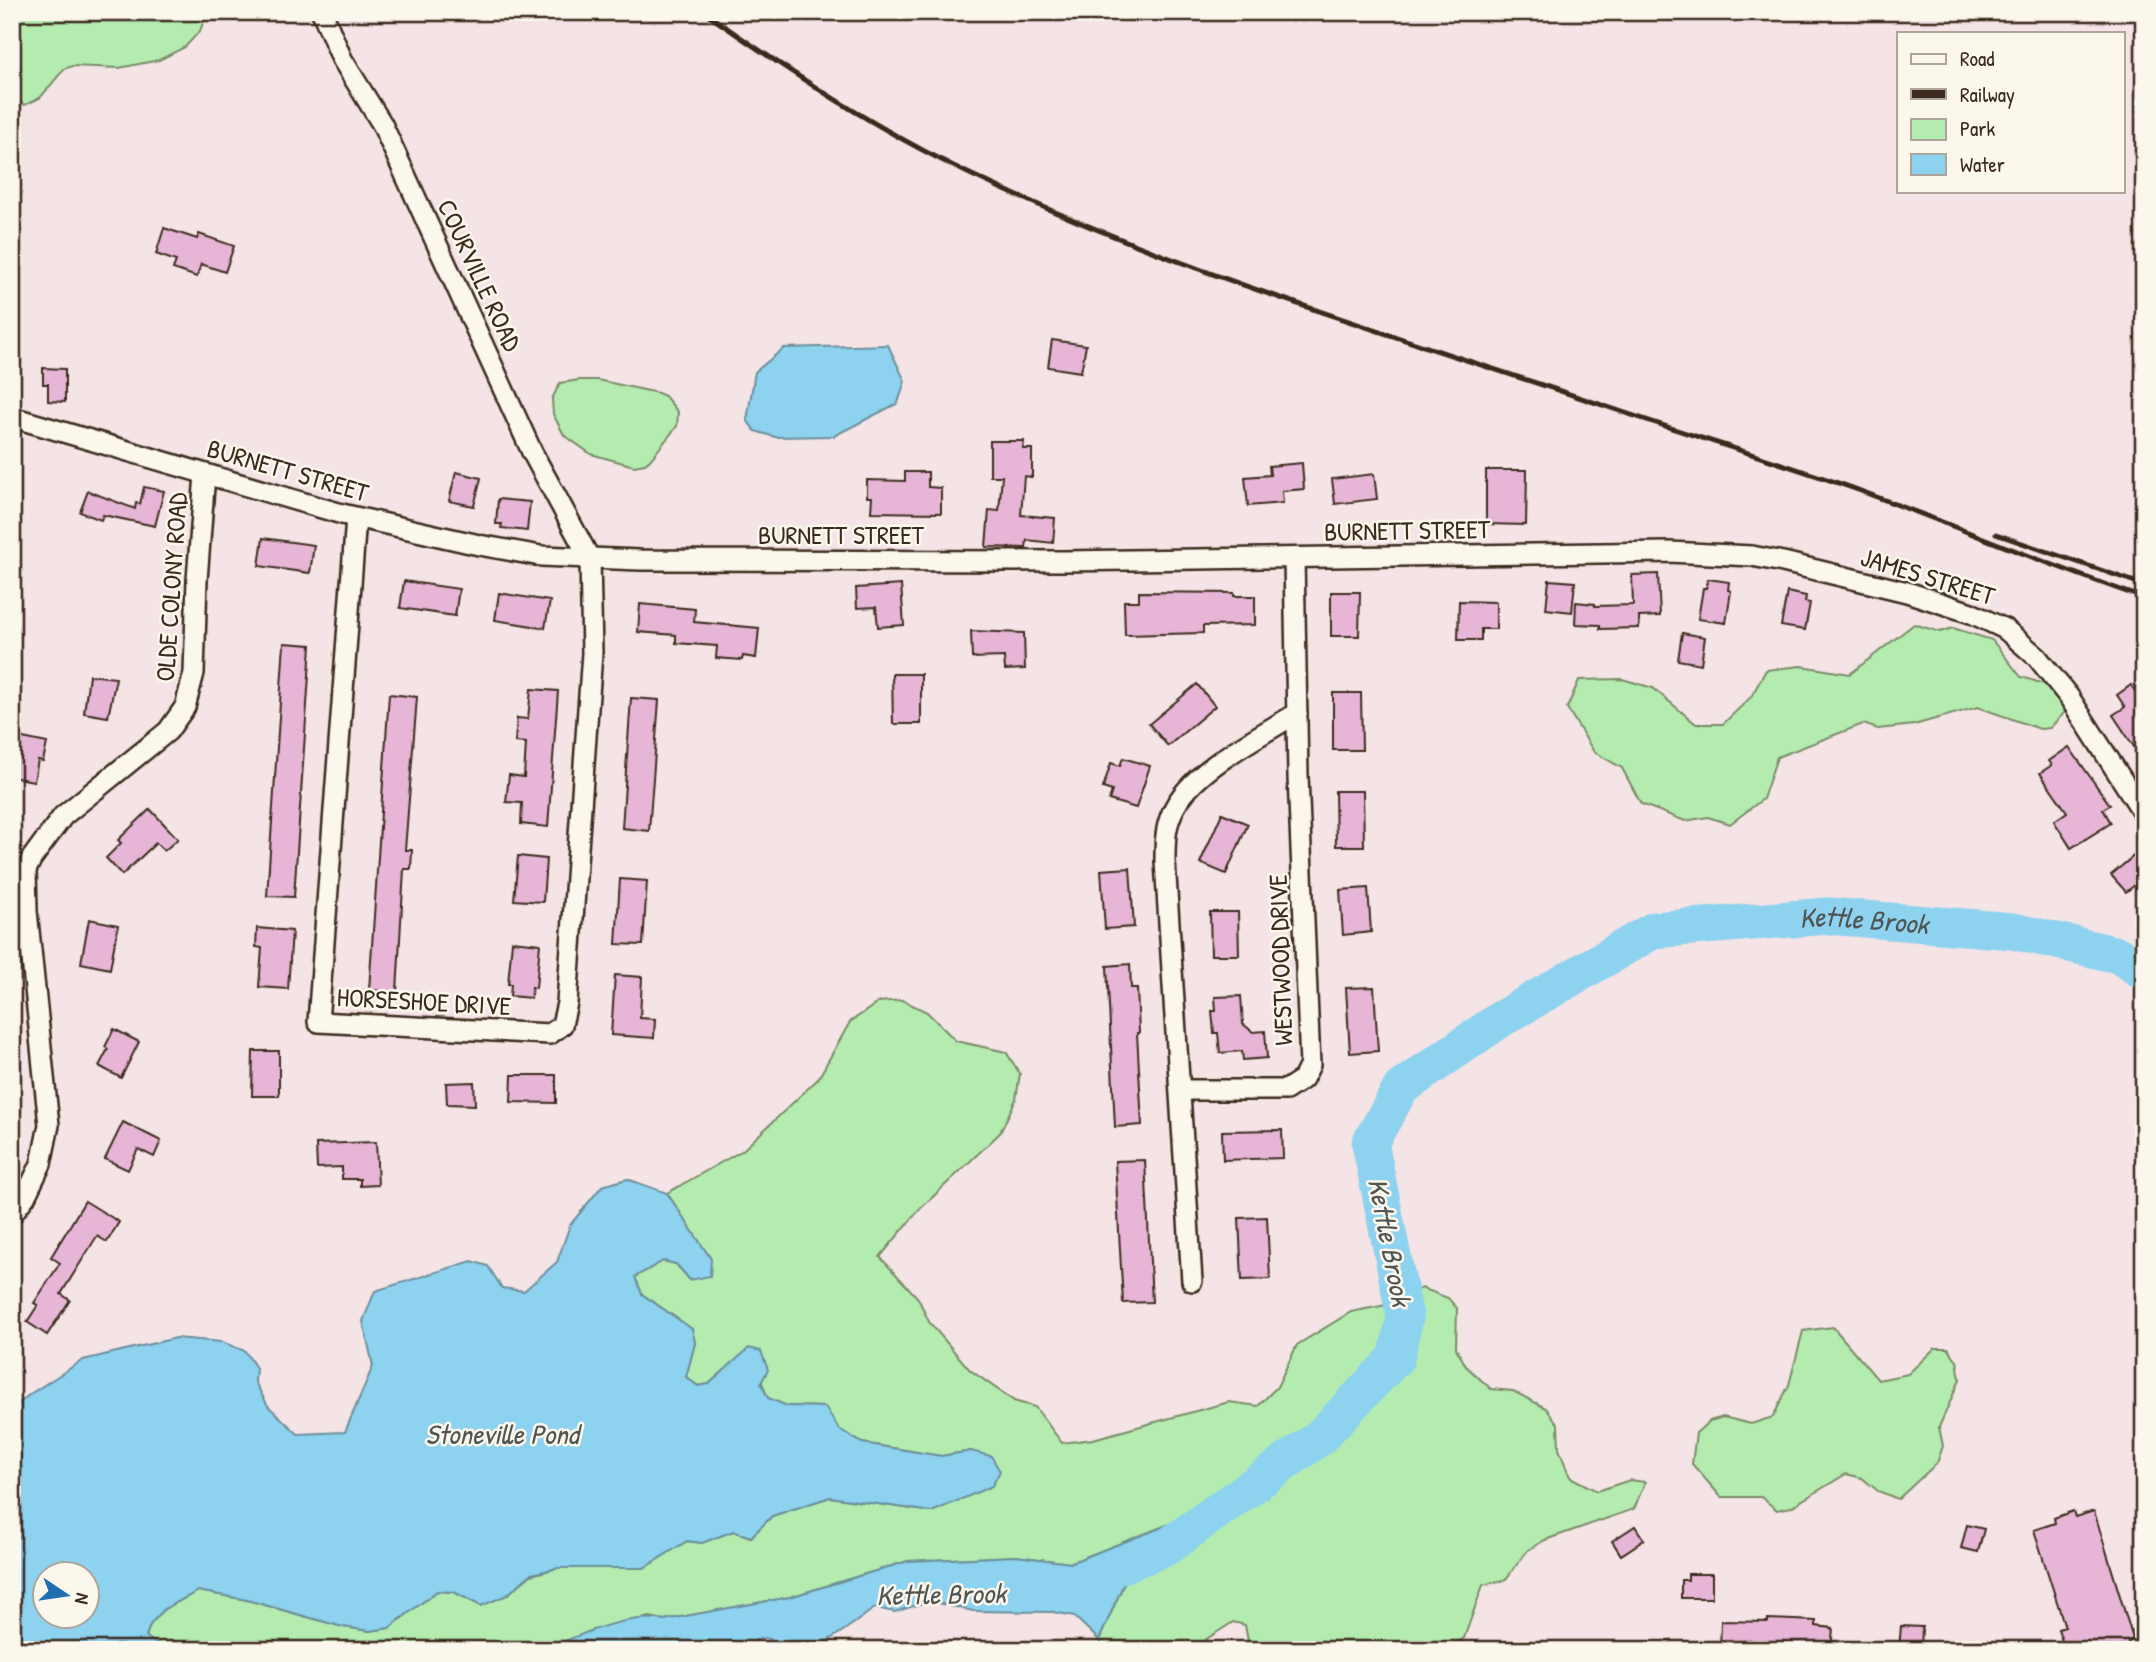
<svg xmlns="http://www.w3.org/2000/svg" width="2156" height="1662" viewBox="0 0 2156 1662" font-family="'Patrick Hand',sans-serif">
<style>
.green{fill:#b4ecb0;stroke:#788b67;stroke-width:2}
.water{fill:#8dd2ef;stroke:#6c8f9b;stroke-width:2;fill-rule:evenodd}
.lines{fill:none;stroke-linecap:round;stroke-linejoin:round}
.river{stroke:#8dd2ef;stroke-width:37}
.building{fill:#e7b6d6;stroke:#3b2a1e;stroke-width:2}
.street-casing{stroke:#3b2a1e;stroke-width:24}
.street{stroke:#fbf7ec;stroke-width:19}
.rail{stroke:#3b2a1e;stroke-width:5}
.labels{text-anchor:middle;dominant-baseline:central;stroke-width:5;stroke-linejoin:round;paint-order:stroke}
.street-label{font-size:26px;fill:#3b2a1e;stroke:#fbf7ec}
.water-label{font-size:28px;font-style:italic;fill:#505452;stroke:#fbf7ec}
</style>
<rect width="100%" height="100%" fill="#f5e4e5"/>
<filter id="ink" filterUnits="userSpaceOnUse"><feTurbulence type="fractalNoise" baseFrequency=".0143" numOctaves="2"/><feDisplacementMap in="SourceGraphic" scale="14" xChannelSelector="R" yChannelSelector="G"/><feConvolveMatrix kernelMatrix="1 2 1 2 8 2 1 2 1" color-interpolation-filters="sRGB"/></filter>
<g filter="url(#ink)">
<g class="green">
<polygon points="12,12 207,12 200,31 185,47 159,60 119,68 72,66 64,69 40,98 25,105 12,99"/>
<polygon points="580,380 597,380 658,393 665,396 678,412 677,426 650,460 645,464 634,466 591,454 564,435 553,414 552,399 560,383"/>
<polygon points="1914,624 1940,632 1953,628 1992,640 2021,677 2051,686 2067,710 2050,728 2040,729 1978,707 1914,725 1878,729 1863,724 1777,757 1763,799 1730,824 1708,817 1685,821 1641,804 1622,768 1594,752 1567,708 1579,680 1622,679 1653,688 1696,724 1723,724 1751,697 1766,670 1801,666 1850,674"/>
<path d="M902,1000L927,1012L956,1041L1006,1052L1020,1074L1016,1099L1000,1133L919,1210L880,1257L918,1298L929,1322L970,1370L1014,1401L1035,1407L1062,1443L1093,1439L1229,1402L1258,1406L1277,1387L1297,1345L1351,1312L1386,1305L1422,1288L1448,1298L1457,1308L1456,1348L1466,1366L1491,1389L1513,1391L1546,1408L1558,1424L1559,1449L1570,1477L1597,1491L1630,1480L1645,1482L1634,1509L1545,1540L1528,1550L1505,1580L1483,1585L1464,1638L1446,1650H1367L1358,1647L1352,1650H1255L1248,1641L1245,1625L1233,1622L1205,1640L1196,1650H1104L1099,1640L1124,1583L1167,1547V1525L1070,1563L1016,1556L908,1561L790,1597L664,1620L650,1617L593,1630L544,1650H278C269,1648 259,1645 250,1645C218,1642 172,1662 146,1637L150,1625L164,1609L198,1591L247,1600L343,1627L370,1631L389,1628L437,1591L454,1592L481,1606L507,1595L531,1575L558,1568H644L687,1541L702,1543L733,1531L751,1537L772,1516L830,1497L932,1512L971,1451L941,1456L862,1443L839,1429L825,1407L787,1406L768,1398L749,1349L709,1384L698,1386L686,1377L695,1343L692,1329L642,1294L635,1277L663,1261L676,1264L690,1280L711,1259L667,1193L743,1150L818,1079L850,1022L879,1002Z"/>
<polygon points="1833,1327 1878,1380 1908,1374 1935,1348 1948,1348 1957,1361 1960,1379 1939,1427 1943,1446 1937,1463 1898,1499 1878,1491 1862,1478 1846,1474 1791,1507 1777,1510 1761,1497 1721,1497 1692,1464 1696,1433 1710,1421 1723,1417 1751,1424 1773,1417 1789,1385 1803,1331"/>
</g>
<g class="water">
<polygon points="888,345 905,381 898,403 834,436 775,437 755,431 747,420 755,372 784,348"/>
<path d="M627,1179L667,1193L711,1259L710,1276L690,1280L676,1264L663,1261L635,1277L642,1294L692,1329L695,1343L686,1377L698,1386L709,1384L749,1348L761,1351L768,1370L761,1383L768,1398L787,1406L825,1407L839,1429L862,1443L941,1456L971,1451L991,1456L1000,1471L992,1486L932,1512L830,1497L772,1516L751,1537L733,1531L702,1543L687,1541L644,1568H558L531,1574L507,1595L481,1606L454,1592L437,1591L389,1628L370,1631L343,1627L247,1600L198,1591L164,1609L150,1625L146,1636C171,1662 219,1642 250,1645C259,1645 269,1648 278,1650H12V1409L30,1394L83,1360L176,1338L222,1342L245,1351L256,1368L255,1382L268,1406L298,1434L345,1432L373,1366L363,1321L375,1291L472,1261L488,1266L502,1288L524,1291L557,1262L570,1225L602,1186ZM46,1574H88V1616H46Z"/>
<path d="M1168,1525L1167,1547L1124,1583L1099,1640L1074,1616L1053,1612L973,1611L929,1601L895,1612L875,1608C859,1619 828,1644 811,1649C780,1658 773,1620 742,1650H544C577,1636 628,1612 664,1620L790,1597L908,1561L1016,1556L1070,1563Z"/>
</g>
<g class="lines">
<path class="river" id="s1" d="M1122,1565L1167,1547L1318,1439L1396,1358L1405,1317L1370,1143L1401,1088L1501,1019L1654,930L1828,916L2013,931L2118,955L2144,972"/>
</g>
<g class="building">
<polygon points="164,228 197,239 199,234 234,246 225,272 201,264 197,277 173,269 176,261 156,254"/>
<polygon points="1052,340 1086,345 1081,372 1048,367"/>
<polygon points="43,368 65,369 65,402 48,401 48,384 43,384"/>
<polygon points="990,441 1024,441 1023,449 1032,449 1032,477 1024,476 1021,515 1055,518 1053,543 1027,540 1026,548 986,547 989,510 999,511 1002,476 990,476"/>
<polygon points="1302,463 1304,489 1282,491 1283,503 1248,506 1245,477 1270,475 1269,466"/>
<polygon points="1486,470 1527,470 1526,525 1486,524"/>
<polygon points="456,472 481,478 474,506 449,501"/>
<polygon points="905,472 928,472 928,487 941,488 941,513 871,512 872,497 867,497 867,480 905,481"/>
<polygon points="1374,474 1377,499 1335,504 1332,479"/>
<polygon points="144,487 164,491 155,526 103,515 101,520 80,512 88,491 135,509 136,503 140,504"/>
<polygon points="498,499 530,502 527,531 501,528 502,524 496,524"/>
<polygon points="263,538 314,545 310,573 259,566"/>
<polygon points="1658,574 1660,616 1639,617 1639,628 1600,629 1600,625 1575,624 1576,602 1595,604 1595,606 1633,605 1632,575"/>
<polygon points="1708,579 1729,582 1728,590 1731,591 1726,623 1698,619 1703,588 1706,588"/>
<polygon points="1549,580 1575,582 1572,612 1546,609"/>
<polygon points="404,581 459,589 455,616 400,608"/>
<polygon points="901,585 904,625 878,627 876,607 857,608 856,588"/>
<polygon points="1139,592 1234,593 1234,596 1255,596 1255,625 1203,626 1203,633 1125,635 1124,601 1139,601"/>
<polygon points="1331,592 1360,592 1359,636 1331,636"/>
<polygon points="1787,592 1806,596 1805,602 1810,603 1805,630 1781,626"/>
<polygon points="499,593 550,601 545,628 495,620"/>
<polygon points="1459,601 1496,602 1496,629 1481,629 1481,640 1458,640"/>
<polygon points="640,604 695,609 694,622 759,628 756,658 743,656 742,660 716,658 717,646 676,643 676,635 638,632"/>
<polygon points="971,631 1024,633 1025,669 1005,670 1004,657 972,658"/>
<polygon points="1682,633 1705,637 1701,664 1678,660"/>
<polygon points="284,643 311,645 294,897 267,896"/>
<polygon points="892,674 921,674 921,724 893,724"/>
<polygon points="89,675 116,678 108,717 84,713"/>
<polygon points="1197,684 1215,706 1168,746 1149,724"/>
<polygon points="2131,685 2144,705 2144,762 2113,715 2125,707 2117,695"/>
<polygon points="531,689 558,691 548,827 521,824 522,803 506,802 509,775 524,777 526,743 515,742 517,718 528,719"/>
<polygon points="1333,693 1361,693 1362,750 1333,750"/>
<polygon points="389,694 417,697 405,850 412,850 411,869 404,869 397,992 369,990"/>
<polygon points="631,698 659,700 649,831 622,828"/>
<polygon points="18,737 47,743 43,761 38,760 34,781 12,777"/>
<polygon points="2069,747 2110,805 2103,809 2111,823 2071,848 2054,821 2067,812 2040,773 2052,765 2049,761"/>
<polygon points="1123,758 1150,766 1136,808 1109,800 1112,791 1103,788 1111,763 1120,766"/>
<polygon points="1335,791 1363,791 1364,846 1336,846"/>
<polygon points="150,809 178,839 164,851 156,843 122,875 106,858 121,843 118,840"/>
<polygon points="1222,813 1248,824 1226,874 1200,863"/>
<polygon points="2136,854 2144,863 2144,878 2126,892 2111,875"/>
<polygon points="518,856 546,859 543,902 514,900"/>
<polygon points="1130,868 1134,927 1105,929 1101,870"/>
<polygon points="620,879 647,881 643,945 616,944"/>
<polygon points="1368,888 1371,932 1343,935 1340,890"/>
<polygon points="1210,912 1238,912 1239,955 1211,955"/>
<polygon points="89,919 118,925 110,969 81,963"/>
<polygon points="257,928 292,931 288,989 259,987 262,948 256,947"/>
<polygon points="512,941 540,944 536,988 532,987 531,998 510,996 511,984 508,984"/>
<polygon points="1130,964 1131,988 1137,988 1139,1033 1137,1033 1142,1125 1115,1127 1107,966"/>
<polygon points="615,975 642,977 640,1018 655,1019 654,1038 611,1035"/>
<polygon points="1374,987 1378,1051 1350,1053 1346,988"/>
<polygon points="1241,996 1243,1024 1253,1032 1265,1031 1267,1058 1243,1060 1242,1051 1220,1053 1218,1033 1214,1033 1212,1011 1216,1011 1215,997"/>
<polygon points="114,1029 139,1042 121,1078 99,1066 108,1049 105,1047"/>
<polygon points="253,1051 279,1051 279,1096 252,1096"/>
<polygon points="512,1075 556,1075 556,1103 511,1102"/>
<polygon points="474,1082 475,1105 447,1104 446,1083"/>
<polygon points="123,1122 161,1141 154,1157 138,1149 128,1170 105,1159"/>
<polygon points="1282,1130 1283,1158 1223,1160 1222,1131"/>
<polygon points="376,1142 378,1185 360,1186 360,1179 342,1179 342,1167 317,1168 316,1144"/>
<polygon points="1145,1160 1152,1302 1123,1303 1115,1161"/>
<polygon points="85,1201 119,1222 107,1242 97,1236 61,1294 70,1300 47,1335 27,1322 38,1305 34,1303 60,1263 51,1257"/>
<polygon points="1267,1217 1270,1279 1242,1280 1239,1218"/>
<polygon points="2073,1511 2075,1517 2094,1511 2133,1639 2128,1641 2131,1650 2065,1650 2058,1629 2065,1627 2034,1530 2055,1523 2054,1518"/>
<polygon points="1967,1525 1984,1529 1978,1552 1961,1548"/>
<polygon points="1635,1526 1644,1540 1621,1555 1612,1541"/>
<polygon points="1688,1574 1712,1574 1712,1598 1681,1598 1681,1580 1688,1580"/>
<polygon points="1768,1619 1816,1621 1816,1626 1833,1628 1831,1650 1720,1650 1721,1621 1768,1622"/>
<polygon points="1901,1626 1922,1627 1921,1650 1899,1650"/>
</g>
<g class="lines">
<defs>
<g id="street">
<polyline points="322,12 342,59 382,124 532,452 590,559 592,653 567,1003 562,1025 550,1034 318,1022 356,518"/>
<polyline points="12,417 342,514 479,545 541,556 640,560 1063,561 1669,552 1752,556 1783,562 1907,592 1971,613 2005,629 2037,657 2069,697 2144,814"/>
<polyline points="1181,1090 1286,1090 1303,1079 1310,1065 1298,776 1294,558"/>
<polyline points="12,1214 25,1197 41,1164 49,1125 27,911 26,870 32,858 63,816 168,731 185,707 194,673 197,580 205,474"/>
<path d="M1192,1281L1165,861C1165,844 1165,828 1172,813C1189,771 1259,737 1297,713"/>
</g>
</defs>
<use href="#street" class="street-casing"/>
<use href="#street" class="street"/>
<g class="rail">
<path d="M704,12C790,72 877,130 972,175C1175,271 1392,334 1605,406C1689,435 1774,460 1858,490C1953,525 2047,565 2144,598"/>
<polyline points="1996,534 2144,585"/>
</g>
</g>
</g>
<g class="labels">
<g class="street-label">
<text transform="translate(480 275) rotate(65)">COURVILLE ROAD</text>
<text transform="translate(288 470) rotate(16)">BURNETT STREET</text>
<text transform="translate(1407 530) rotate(-1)">BURNETT STREET</text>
<text x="841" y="534">BURNETT STREET</text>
<text transform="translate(1928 576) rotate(17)">JAMES STREET</text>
<text transform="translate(171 587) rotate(-86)">OLDE COLONY ROAD</text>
<text transform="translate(1280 960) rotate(-92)">WESTWOOD DRIVE</text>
<text transform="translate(424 1001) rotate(3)">HORSESHOE DRIVE</text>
</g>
<g class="water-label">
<text stroke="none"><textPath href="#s1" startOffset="1138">Kettle Brook</textPath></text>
<text transform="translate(1390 1242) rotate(79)">Kettle Brook</text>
<text x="502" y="1434">Stoneville Pond</text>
<text transform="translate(941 1594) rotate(-1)">Kettle Brook</text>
</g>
</g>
<rect width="2156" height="1662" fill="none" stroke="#fbf7ec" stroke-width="42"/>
<rect x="21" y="21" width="2114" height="1620" fill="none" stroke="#3b2a1e" stroke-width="2.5" filter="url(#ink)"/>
<rect x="1897" y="32" width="228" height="161" fill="#fbf7ec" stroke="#aea59a" stroke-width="2"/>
<rect x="1911" y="54" width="35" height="10" fill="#fbf7ec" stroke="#aea59a" stroke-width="2"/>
<text x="1960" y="66" font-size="21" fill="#3b2a1e">Road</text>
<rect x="1911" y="89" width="35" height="10" fill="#3b2a1e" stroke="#aea59a" stroke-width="2"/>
<text x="1960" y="102" font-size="21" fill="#3b2a1e">Railway</text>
<rect x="1911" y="119" width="35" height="21" fill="#b4ecb0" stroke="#aea59a" stroke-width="2"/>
<text x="1960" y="136" font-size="21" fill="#3b2a1e">Park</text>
<rect x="1911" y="154" width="35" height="21" fill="#8dd2ef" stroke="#aea59a" stroke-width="2"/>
<text x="1960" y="172" font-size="21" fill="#3b2a1e">Water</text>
<g transform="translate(66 1595) rotate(103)"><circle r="33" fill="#fbf7ec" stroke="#aea59a" stroke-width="2"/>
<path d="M0-5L12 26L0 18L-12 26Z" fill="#1f6fb2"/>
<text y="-10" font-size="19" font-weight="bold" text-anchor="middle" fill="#3b2a1e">N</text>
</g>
</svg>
